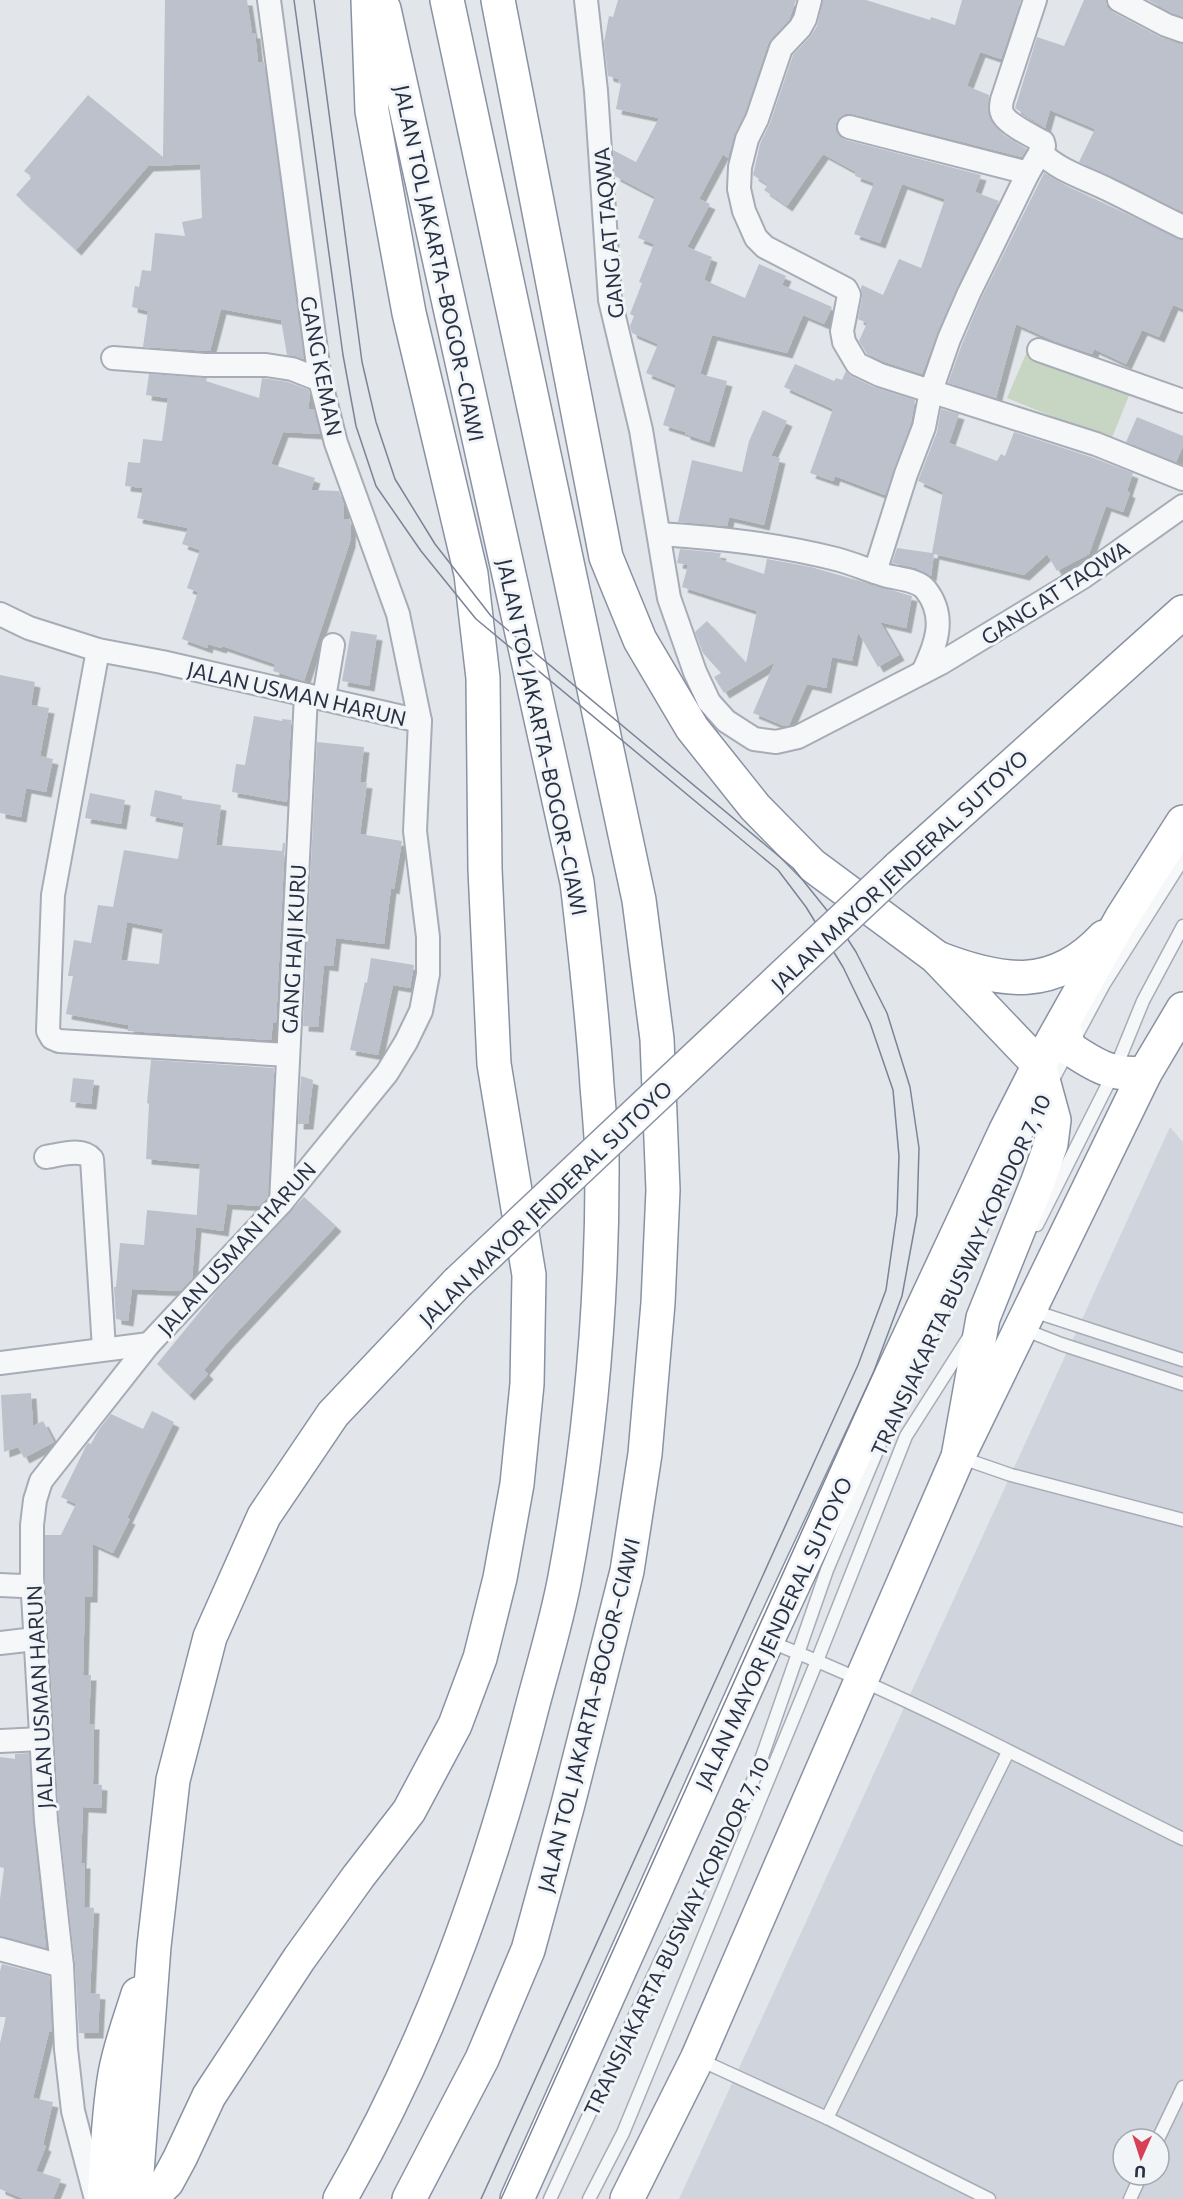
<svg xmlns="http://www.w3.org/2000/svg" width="1183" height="2199" viewBox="0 0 1183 2199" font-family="Commissioner,sans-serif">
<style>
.built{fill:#d0d5dd;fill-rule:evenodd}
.green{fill:#c7d6c3}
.building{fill:#bcc1cc;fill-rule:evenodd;filter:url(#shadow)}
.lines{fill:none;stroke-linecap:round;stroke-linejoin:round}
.lane-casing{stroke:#a7acb6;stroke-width:15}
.street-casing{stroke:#a7acb6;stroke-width:26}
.highway-casing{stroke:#8992a3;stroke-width:36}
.lane{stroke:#f5f7f9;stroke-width:12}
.street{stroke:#f5f7f9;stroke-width:22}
.highway{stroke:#fff;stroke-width:33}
.tram{stroke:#7b8496;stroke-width:1.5}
.highway-bridge-casing{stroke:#8992a3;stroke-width:36;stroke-linecap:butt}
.highway-bridge{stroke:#fff;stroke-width:33}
.labels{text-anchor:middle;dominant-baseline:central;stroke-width:6;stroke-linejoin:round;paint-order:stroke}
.street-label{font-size:21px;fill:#293245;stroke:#f2f5f8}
</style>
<defs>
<filter id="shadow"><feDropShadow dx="5.5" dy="5.5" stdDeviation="0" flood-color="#0004"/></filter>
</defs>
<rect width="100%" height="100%" fill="#e2e6eb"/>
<path class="built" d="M1170,1127L1183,1142V2199H679ZM1123,2139H1159V2175H1123Z"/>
<polygon class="green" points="1028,349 1131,391 1111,440 1007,398"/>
<g class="building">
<polygon points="165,0 247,0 252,33 255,33 258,62 264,62 304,359 287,355 281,320 221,309 210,351 143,347 148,311 132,307 135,286 139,287 142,270 151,271 155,233 185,236 182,222 202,218 200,164 148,166 76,250 16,195 32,177 24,171 88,95 163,157"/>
<polygon points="618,0 796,0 789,20 768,44 745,114 734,135 728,158 723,154 699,199 710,204 687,247 712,257 704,280 745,298 759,264 786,276 782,285 832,307 824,324 803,315 787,353 712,335 700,374 727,381 709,442 685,434 685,432 663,425 676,385 646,373 658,344 632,333 630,326 634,316 630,314 642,283 639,282 654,244 638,238 655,197 615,176 613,150 636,162 659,118 616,109 621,83 618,82 619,79 608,76 604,42 609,16 613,17"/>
<polygon points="823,0 866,0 930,20 931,17 955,25 962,0 1021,0 1001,59 980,52 967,86 989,95 988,110 991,121 1002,134 1027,149 1022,157 852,114 845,114 836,123 836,131 840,137 846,140 981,175 975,192 999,201 957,288 937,334 922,374 885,362 867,354 859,341 867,323 858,319 862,298 861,288 862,285 883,295 899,259 921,268 945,199 902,184 880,243 854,234 874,183 855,176 856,172 823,154 787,206 764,190 768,185 753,175 760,144 770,123 793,55 810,37 817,26"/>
<polygon points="1084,0 1106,0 1107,7 1113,12 1160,37 1183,44 1183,212 1079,162 1095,129 1050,110 1045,128 1015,108 1037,37 1064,46"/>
<polygon points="1148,0 1183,0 1183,17 1171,13"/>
<polygon points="1044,173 1067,186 1183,240 1183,309 1173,305 1159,337 1142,330 1126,364 1094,349 1092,354 1054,341 1016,324 996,398 948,383 962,344 981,299"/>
<polygon points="795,364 834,381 836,378 842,380 846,371 851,376 874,387 915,400 911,423 885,495 835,476 833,481 810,473 833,409 784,387"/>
<polygon points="149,374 207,378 206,381 259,398 262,378 288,382 309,390 310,396 308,409 314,409 320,434 283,432 271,464 315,478 311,490 339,491 344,505 344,519 349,519 351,524 350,542 304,681 273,671 275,664 222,646 221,648 208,644 207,648 182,639 198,592 187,588 200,550 182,544 188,528 137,518 143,488 125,486 128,462 140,463 143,439 162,441 168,398 146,395"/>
<polygon points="941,409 959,414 949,443 997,461 1001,454 1005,456 1014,432 1091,457 1133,473 1127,491 1130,493 1123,512 1106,506 1089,554 1057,571 1047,554 1024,575 934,554 931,576 916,568 892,563 897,548 932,553 943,492 918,481 937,432"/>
<polygon points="763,410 787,421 771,456 780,458 764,525 729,517 727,526 678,522 692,460 742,472 749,441"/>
<polygon points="1137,417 1183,436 1183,446 1176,462 1126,442"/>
<polygon points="680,549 721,553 719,559 764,574 767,559 811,567 912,596 906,628 880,622 899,655 878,667 858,632 852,661 832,657 826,688 807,684 789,725 784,726 753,713 775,662 724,693 714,677 721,673 703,653 695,632 707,621 746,663 757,611 682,587 688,565 677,563"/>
<polygon points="351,631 377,635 369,686 342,681"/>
<polygon points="0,675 35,682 31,705 49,708 40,756 53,759 46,792 26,788 21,817 0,813"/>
<polygon points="254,716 282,721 282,719 291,720 287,802 232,792 236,764 245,765"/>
<polygon points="317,742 364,747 360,782 367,783 360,834 402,841 394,889 391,888 384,944 336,938 333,966 324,965 318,1027 303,1026"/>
<path d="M155,790L182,796V799L221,805L216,845L282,851L283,843H285L276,1023L273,1022L271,1040L128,1031V1025L66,1014L73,976H68L74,940L91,943L98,905L113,907L124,850L178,859L184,823L150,816ZM127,922L163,929L159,964L121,960Z"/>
<polygon points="90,793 125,800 121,824 85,818"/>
<polygon points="371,958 414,965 410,988 393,985 378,1055 350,1050 365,982 367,983"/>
<polygon points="151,1060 274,1068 268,1197 259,1206 227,1204 223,1231 196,1227 200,1164 146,1159 149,1104 147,1103"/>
<polygon points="301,1076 313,1080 308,1124 298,1124"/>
<polygon points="73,1078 94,1080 91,1104 70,1102"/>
<polygon points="304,1197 336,1226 226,1344 204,1370 208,1374 189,1395 157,1364 216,1292"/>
<polygon points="147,1210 197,1215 192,1279 180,1291 132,1289 128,1321 116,1319 114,1287 116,1287 120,1243 144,1245"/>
<polygon points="31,1393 33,1426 43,1421 54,1442 24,1458 18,1447 4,1452 1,1395"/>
<polygon points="152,1411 174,1422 127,1518 130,1519 113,1553 93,1544 92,1597 85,1597 83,1675 91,1675 89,1724 94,1724 93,1784 102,1785 101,1808 83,1807 81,1863 85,1863 84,1907 94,1908 90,1993 100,1994 98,2033 79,2033 75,1965 59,1820 45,1577 45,1535 61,1535 76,1504 61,1497 86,1446 88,1443 91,1444 98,1431 111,1414 143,1429"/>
<polygon points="29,1753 33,1822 46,1948 0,1936 0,1899 4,1868 0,1867 0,1757 15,1759 15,1754"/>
<polygon points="2,1964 49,1976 52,2032 49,2032 33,2098 53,2102 43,2145 46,2146 36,2171 61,2179 53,2199 24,2199 0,2189 0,2043 6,2017 0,2017 0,1971"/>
</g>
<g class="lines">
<defs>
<g id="lane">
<polyline points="1051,1083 1104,984 1183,859"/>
<polyline points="1037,1225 1114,1072 1143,1001 1183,926"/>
<polyline points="1030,1310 1183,1360"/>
<polyline points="1023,1329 1061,1344 1183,1384"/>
<polyline points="959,1457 1011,1475 1183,1520"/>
<path d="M768,1641C911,1697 1046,1771 1183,1839"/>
<polyline points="698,2059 827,2118 989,2199"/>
<polyline points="827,2118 1008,1752"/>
<polyline points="1158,2139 1183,2087"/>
<polyline points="550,2199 664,1953 736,1819 756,1774 827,1570 885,1432 1042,1101"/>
<polyline points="589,2199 623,2133 817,1661 906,1436 969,1337"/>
<polyline points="1130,2199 1141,2175"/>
</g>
<g id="street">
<polyline points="586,0 596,91 610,300 641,430 669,598 695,672 709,702 726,721 754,739 776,742 798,737 941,663 1083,577 1183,506"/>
<polyline points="810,0 805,19 800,28 781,48 757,119 747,139 740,167 739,189 744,211 756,238 765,247 846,289 849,295 842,331 844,342 857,364 880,375 1096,444 1183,479"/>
<polyline points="1119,0 1166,25 1183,31"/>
<polyline points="849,127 1028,173"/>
<path d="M1040,152C1059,171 1085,178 1109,190C1134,202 1158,215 1183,227"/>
<polyline points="1039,350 1183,401"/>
<polyline points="113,358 205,365 266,365 292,369 320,380"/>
<path d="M659,534C720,538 776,544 836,559C852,563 867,570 884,575C897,579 918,579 926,590C947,617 936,645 923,672"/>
<path d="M875,572L906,474L924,427L931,391L949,339L969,293L1002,226L1028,173L1044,146L1043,142C1032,136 1009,125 1003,115C1000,110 1001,105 1002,100L1035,0"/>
<polyline points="0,614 29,628 98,650 162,662 420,721"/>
<polyline points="98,650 53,895 48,1031 52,1038 59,1041 288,1055"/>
<polyline points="324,698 333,645"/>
<path d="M46,1157C60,1155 82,1147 92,1159L104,1349"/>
<polyline points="281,1203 306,695"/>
<polyline points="0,1363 149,1344"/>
<polyline points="0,1585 22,1586 32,1581"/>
<polyline points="0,1643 35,1639"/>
<polyline points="0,1741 41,1739"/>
<polyline points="0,1949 62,1966"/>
<polyline points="96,2199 73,2111 66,2049 62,1966 46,1821 32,1577 32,1525 35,1500 41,1481 149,1344 281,1203 387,1073 406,1042 421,1011 428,974 428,937 415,831 420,721 398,614 336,443 320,380 269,0"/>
</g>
<g id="highway">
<polyline points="498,0 606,557 640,640 692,728 755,807 812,865 936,957 1039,1065 1054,1120 1051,1144 1038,1181 983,1318 958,1457"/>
<polyline points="898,868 1183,612"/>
<path d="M940,959C1003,983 1054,991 1104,937"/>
<path d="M1063,1024L1069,1048C1096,1066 1112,1076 1145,1073"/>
<path d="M104,2199C107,2157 108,2115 115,2074C120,2046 130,2020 138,1994"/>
<polyline points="135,2199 154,1946 173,1780 210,1637 264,1516 333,1414 457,1283"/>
<polyline points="149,2199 167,2182 180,2158 209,2096 299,1959 358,1877 409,1811 455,1725 480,1658 500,1578 517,1484 527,1384 529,1275 494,1064 485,869 483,678 471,574 409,313 372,111 368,0"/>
<path d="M340,2199C427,2048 484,1891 528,1723C540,1675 556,1626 565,1577C591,1438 603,1296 602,1155C601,1132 599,1109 597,1086C593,1018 585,950 577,882L384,9"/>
<polyline points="409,2199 482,2059 528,1950 568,1804 627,1571 645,1454 658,1303 663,1190 657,1039 639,900 447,0"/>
<polyline points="517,2199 767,1641 1005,1132 1039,1065 1121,919 1183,822"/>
<polyline points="627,2199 697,2059 958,1457 1145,1073 1183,1009"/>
</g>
</defs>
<use href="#lane" class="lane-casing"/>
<use href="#street" class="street-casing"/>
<use href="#highway" class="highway-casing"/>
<use href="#lane" class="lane"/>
<use href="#street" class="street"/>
<use href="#highway" class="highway"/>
<g class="tram">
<polyline points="294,0 343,355 356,426 376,486 421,551 476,619 778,870 806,907 843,967 870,1023 893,1090 899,1156 897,1213 886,1290 858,1365 481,2199"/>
<polyline points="314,0 362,362 376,422 395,479 435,544 491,616 793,868 838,924 856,952 887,1013 910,1087 919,1148 917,1215 902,1296 874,1371 501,2199"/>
</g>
<defs>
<polyline id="highway-bridge" points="457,1283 898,868"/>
</defs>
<use href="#highway-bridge" class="highway-bridge-casing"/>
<use href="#highway-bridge" class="highway-bridge"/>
</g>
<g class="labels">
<g class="street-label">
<text transform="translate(608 233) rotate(-95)">GANG AT TAQWA</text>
<text transform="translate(440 263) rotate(78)">JALAN TOL JAKARTA–BOGOR–CIAWI</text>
<text transform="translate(322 366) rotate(79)">GANG KEMAN</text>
<text transform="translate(1055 592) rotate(-33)">GANG AT TAQWA</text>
<text transform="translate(297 693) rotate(13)">JALAN USMAN HARUN</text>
<text transform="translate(543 737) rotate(78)">JALAN TOL JAKARTA–BOGOR–CIAWI</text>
<text transform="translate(899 870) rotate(-43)">JALAN MAYOR JENDERAL SUTOYO</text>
<text transform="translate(293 949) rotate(-87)">GANG HAJI KURU</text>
<text transform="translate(545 1203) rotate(-44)">JALAN MAYOR JENDERAL SUTOYO</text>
<text transform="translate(236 1248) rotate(-48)">JALAN USMAN HARUN</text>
<text transform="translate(960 1275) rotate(-65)">TRANSJAKARTA BUSWAY KORIDOR 7, 10</text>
<text transform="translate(773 1633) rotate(-65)">JALAN MAYOR JENDERAL SUTOYO</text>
<text transform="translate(39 1697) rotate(-93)">JALAN USMAN HARUN</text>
<text transform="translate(588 1715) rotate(-76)">JALAN TOL JAKARTA–BOGOR–CIAWI</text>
<text transform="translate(676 1936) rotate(-64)">TRANSJAKARTA BUSWAY KORIDOR 7, 10</text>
</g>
</g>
<g transform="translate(1141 2157) rotate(183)"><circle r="28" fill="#f2f5f8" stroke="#a2a7b0" stroke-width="1.5"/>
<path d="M0-4.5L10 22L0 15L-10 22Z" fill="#d64155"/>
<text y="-9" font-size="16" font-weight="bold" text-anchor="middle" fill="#293245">U</text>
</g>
</svg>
